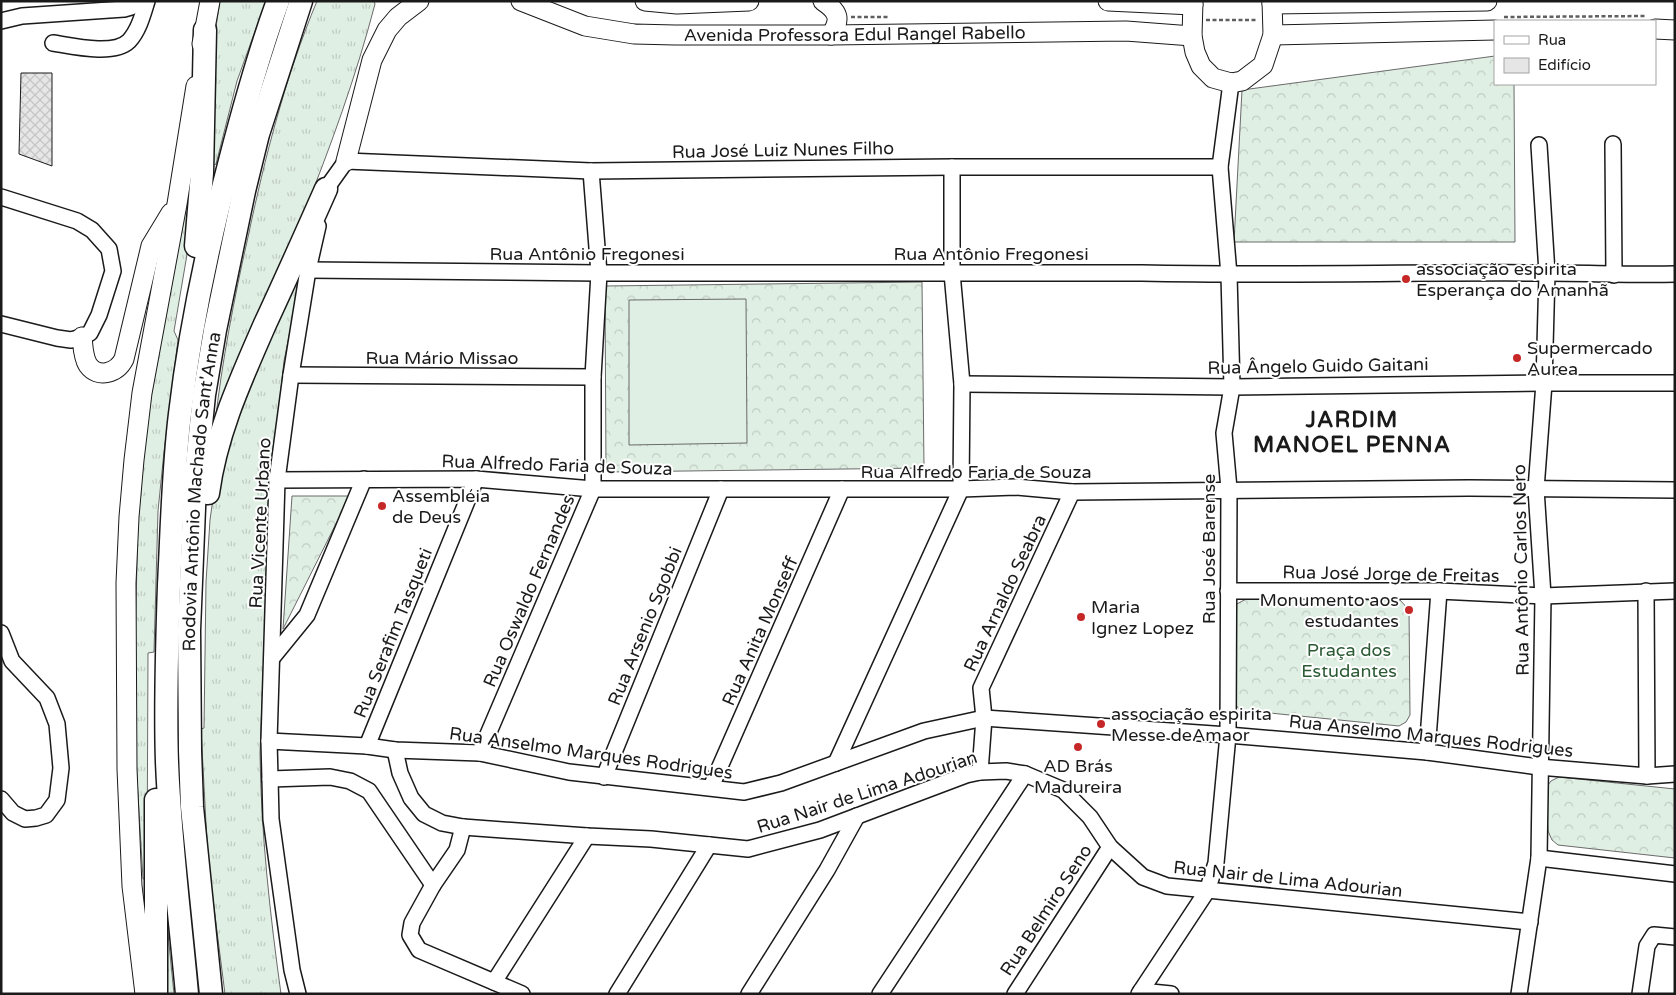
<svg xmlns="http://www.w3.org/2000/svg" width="1676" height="995" viewBox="0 0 1676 995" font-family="'Varela Round',sans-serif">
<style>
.grass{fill:url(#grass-tufts);stroke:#6a6a6a}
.forest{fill:url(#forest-crowns);stroke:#6a6a6a}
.garden{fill:#e0efe3;stroke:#6a6a6a}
.building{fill:url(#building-cross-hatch);stroke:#1a1a1a}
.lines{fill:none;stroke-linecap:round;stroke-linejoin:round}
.minor-casing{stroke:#1a1a1a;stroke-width:18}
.major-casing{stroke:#1a1a1a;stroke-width:21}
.highway-casing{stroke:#1a1a1a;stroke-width:25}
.path{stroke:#5f5f5f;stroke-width:2.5;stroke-dasharray:4 2.5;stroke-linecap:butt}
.minor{stroke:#fff;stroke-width:15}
.major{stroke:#fff;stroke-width:19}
.highway{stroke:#fff;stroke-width:22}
.poi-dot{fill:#c62828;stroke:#fff;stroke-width:2}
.labels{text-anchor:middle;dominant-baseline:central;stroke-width:4;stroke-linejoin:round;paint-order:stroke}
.street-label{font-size:18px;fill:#1a1a1a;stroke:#fff}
.poi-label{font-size:18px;fill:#1a1a1a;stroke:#fff;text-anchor:start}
.park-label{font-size:18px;fill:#2b5a34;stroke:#fff}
.district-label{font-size:22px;font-weight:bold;letter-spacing:1px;fill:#1a1a1a;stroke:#fff}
</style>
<defs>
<pattern id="grass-tufts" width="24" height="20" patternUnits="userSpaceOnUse" patternTransform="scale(1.25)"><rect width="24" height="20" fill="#e0efe3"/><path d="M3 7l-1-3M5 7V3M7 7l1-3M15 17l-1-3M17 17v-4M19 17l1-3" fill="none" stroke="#c0ccc2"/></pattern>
<pattern id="forest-crowns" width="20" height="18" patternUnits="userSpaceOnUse" patternTransform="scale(1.25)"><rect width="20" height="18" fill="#e0efe3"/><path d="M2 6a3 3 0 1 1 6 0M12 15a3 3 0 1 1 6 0" fill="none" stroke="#c0ccc2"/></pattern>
<pattern id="building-cross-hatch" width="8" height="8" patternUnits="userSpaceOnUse" patternTransform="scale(1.25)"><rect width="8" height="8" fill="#e6e6e6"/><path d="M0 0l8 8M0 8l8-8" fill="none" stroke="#c5c5c5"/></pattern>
</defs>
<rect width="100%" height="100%" fill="#fff"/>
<g class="grass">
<polygon points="220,1 266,1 237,81 216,164 208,169 214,40"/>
<path d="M317,1H374L375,4C337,149 273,286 215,424C222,361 234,299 248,237C265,157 285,78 317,1Z"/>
<polygon points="193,123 191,231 174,331 178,340 164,452 158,511 154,652 148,653 147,879 143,879 136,761 135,649 138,516 142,453"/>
<path d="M305,257L284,361L271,483L260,753C261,834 270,914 281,994H225L208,861L201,729L204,728L206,582L210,520L215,484L232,422Z"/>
<polygon points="164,894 174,994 163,994"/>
</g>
<g class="forest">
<polygon points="1495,56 1495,84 1514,84 1515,242 1234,242 1242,90"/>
<polygon points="922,282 924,468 606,472 605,286"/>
<polygon points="292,496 350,496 283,629"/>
<polygon points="1246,599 1400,600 1409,610 1410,715 1406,722 1399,726 1240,710 1235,704 1235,605"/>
<polygon points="1559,777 1675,789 1675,858 1558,845 1552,840 1548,831 1545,789 1551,781"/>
</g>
<polygon class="garden" points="746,299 747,443 629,445 629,300"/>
<polygon class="building" points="21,73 52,73 52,166 19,154"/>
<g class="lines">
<defs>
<g id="minor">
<polyline points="1,21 22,16 124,9 131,7 140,1"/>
<path d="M53,43C72,46 114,56 129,41C139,30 143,14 147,1"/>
<polyline points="1613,144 1614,275"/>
<polyline points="1,197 77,221 92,230 109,249 113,271 99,315 90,333 82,337 71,340 57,338 1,324"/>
<polyline points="324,199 326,189 346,161 591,171 952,167 1220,167"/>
<path d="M308,270L599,273H1142C1277,276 1412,272 1546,273C1589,273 1632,275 1675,274"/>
<polyline points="291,375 593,377"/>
<polyline points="962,384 1232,387 1544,383 1675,383"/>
<polyline points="277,480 476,479 593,489 961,489 1015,487 1072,492 1469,488 1675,490"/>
<polyline points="1228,591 1439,591 1543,596 1675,591"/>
<polyline points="1646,591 1647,776"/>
<polyline points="1,633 12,661 47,698 57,724 61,768 57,800 46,815 36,818 25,819 13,813 1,799"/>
<polyline points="272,658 307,615 364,479"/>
<polyline points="269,741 367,746 395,750 480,753 569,772 744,792 781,783 924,731 984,718 1228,735 1427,752 1539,767 1647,776 1675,774"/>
<polyline points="367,746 476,479"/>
<polyline points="395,750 400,773 411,798 424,814 442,823 463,827 587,836 651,839 748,849 820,830 966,775 980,772 1006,771 1025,774 1063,790 1090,817 1110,847 1143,877 1167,886 1530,922"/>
<polyline points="1427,752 1439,591"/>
<polyline points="480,753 593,489 593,377 599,273 591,171"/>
<polyline points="836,763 961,489 962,384 952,273 952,167"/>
<polyline points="980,772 984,718 981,688 1072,492"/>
<polyline points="604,777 721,489"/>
<polyline points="270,779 330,777 350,781 369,791 433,885"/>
<polyline points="711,787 842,489"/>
<polyline points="463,827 457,850 433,885 412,923 410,935 419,950 522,994"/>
<polyline points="1539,858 1675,874"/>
<polyline points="494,982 587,836"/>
<polyline points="1141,991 1171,994"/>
<polyline points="298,994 292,970 271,819 270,779 269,741 277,480 291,375 308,270 318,226"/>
<polyline points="617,994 709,845"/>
<polyline points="749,994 827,870 857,816"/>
<polyline points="880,994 1025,774"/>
<polyline points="1015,994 1110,847"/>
<polyline points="1139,994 1207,891 1216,863 1228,735 1229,489 1224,433 1232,387 1229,275 1220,167 1231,83"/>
<polyline points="1519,994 1539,858 1543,596 1536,489 1544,383 1547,273 1539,145"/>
<polyline points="1640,994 1647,946 1654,935 1675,937"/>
</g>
<g id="major">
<path id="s1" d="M521,1L585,26L634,34L675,35H831L1126,31L1192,36"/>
<polyline points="645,1 677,4 749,1"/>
<path d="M823,1C839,12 841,19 831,35"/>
<polyline points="1108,1 1193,5"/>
<polyline points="1193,1 1192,36 1195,52 1201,66 1213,78 1231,83 1242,81 1263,65 1273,35 1272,1"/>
<polyline points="1272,4 1487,1"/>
<polyline points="1655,29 1675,30"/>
<polyline points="1273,35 1495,30"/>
<polyline points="202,44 210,1"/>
<polyline points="346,161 372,60 387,30 398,17 419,1"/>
<path d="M82,337C83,346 83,357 88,365C98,379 117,373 124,359L151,246L171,213"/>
<polyline points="145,994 132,886 127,769 126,583 129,517 134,460 142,393 177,204 196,86"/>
</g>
<g id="highway">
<polyline points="196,246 202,173 205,30"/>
<path d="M208,493C216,433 241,379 265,324C286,279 306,234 326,189"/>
<polyline points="156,800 156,994"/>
<path d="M187,994C180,917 170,839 167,762C165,703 167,644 169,585C172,528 173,471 180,414C190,328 208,244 230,161C244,107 259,53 278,1"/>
<path id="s2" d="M211,994L192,807L190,751L189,630L195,484L204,395L215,330L244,191L258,134L301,1"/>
</g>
</defs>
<use href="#minor" class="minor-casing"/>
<use href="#major" class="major-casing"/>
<use href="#highway" class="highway-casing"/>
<g class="path">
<polyline points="851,17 888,17"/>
<polyline points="1504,17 1646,16"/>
<polyline points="1206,20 1258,20"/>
</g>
<use href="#minor" class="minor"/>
<use href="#major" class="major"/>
<use href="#highway" class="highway"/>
</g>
<g class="poi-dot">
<circle cx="1406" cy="279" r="5"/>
<circle cx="1517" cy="358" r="5"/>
<circle cx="382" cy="506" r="5"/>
<circle cx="1409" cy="610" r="5"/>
<circle cx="1081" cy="617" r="5"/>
<circle cx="1101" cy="724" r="5"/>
<circle cx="1078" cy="747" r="5"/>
</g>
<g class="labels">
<g class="street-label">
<text stroke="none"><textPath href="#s1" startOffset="339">Avenida Professora Edul Rangel Rabello</textPath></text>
<text transform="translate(783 150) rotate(-1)">Rua José Luiz Nunes Filho</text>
<text x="587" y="254">Rua Antônio Fregonesi</text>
<text x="991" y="254">Rua Antônio Fregonesi</text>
<text x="442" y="358">Rua Mário Missao</text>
<text transform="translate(1318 366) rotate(-1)">Rua Ângelo Guido Gaitani</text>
<text transform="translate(557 465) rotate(2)">Rua Alfredo Faria de Souza</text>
<text x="976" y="472">Rua Alfredo Faria de Souza</text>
<text stroke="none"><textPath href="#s2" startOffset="504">Rodovia Antônio Machado Sant'Anna</textPath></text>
<text transform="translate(260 523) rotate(-87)">Rua Vicente Urbano</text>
<text transform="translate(1209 549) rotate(-90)">Rua José Barense</text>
<text transform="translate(1521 570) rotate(-91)">Rua Antônio Carlos Nero</text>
<text transform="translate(1391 574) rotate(1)">Rua José Jorge de Freitas</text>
<text transform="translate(529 591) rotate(-67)">Rua Oswaldo Fernandes</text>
<text transform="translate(1005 593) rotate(-65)">Rua Arnaldo Seabra</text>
<text transform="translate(645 626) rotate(-68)">Rua Arsenio Sgobbi</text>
<text transform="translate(760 631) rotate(-66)">Rua Anita Monseff</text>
<text transform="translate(393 633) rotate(-68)">Rua Serafim Tasqueti</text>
<text transform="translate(1431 736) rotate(6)">Rua Anselmo Marques Rodrigues</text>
<text transform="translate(591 753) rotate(8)">Rua Anselmo Marques Rodrigues</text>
<text transform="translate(867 792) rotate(-18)">Rua Nair de Lima Adourian</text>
<text transform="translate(1288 879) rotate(6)">Rua Nair de Lima Adourian</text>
<text transform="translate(1046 910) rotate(-57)">Rua Belmiro Seno</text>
</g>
<g class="poi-label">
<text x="1416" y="269">associação espirita<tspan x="1416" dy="21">Esperança do Amanhã</tspan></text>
<text x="1527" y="348">Supermercado<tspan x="1527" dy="21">Aurea</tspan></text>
<text x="392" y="496">Assembléia<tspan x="392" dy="21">de Deus</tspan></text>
<text x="1399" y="600" text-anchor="end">Monumento aos<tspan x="1399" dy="21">estudantes</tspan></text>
<text x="1091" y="607">Maria<tspan x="1091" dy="21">Ignez Lopez</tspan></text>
<text x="1111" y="714">associação espirita<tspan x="1111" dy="21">Messe deAmaor</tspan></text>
<text x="1078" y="766" text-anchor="middle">AD Brás<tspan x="1078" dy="21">Madureira</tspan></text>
</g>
<g class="park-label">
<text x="1349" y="650">Praça dos<tspan x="1349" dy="21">Estudantes</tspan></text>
</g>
<g class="district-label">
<text x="1352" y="420">JARDIM<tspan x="1352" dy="25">MANOEL PENNA</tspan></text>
</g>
</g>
<rect width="1676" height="995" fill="none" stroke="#1a1a1a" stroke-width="5"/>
<rect x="1494" y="20" width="162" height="65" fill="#ffffff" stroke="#a3a3a3"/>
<rect x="1504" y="36" width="25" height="8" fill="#ffffff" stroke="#a3a3a3"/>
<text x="1538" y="45" font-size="15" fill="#1a1a1a">Rua</text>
<rect x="1504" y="58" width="25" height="15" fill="#e6e6e6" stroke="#a3a3a3"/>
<text x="1538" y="70" font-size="15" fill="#1a1a1a">Edifício</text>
</svg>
